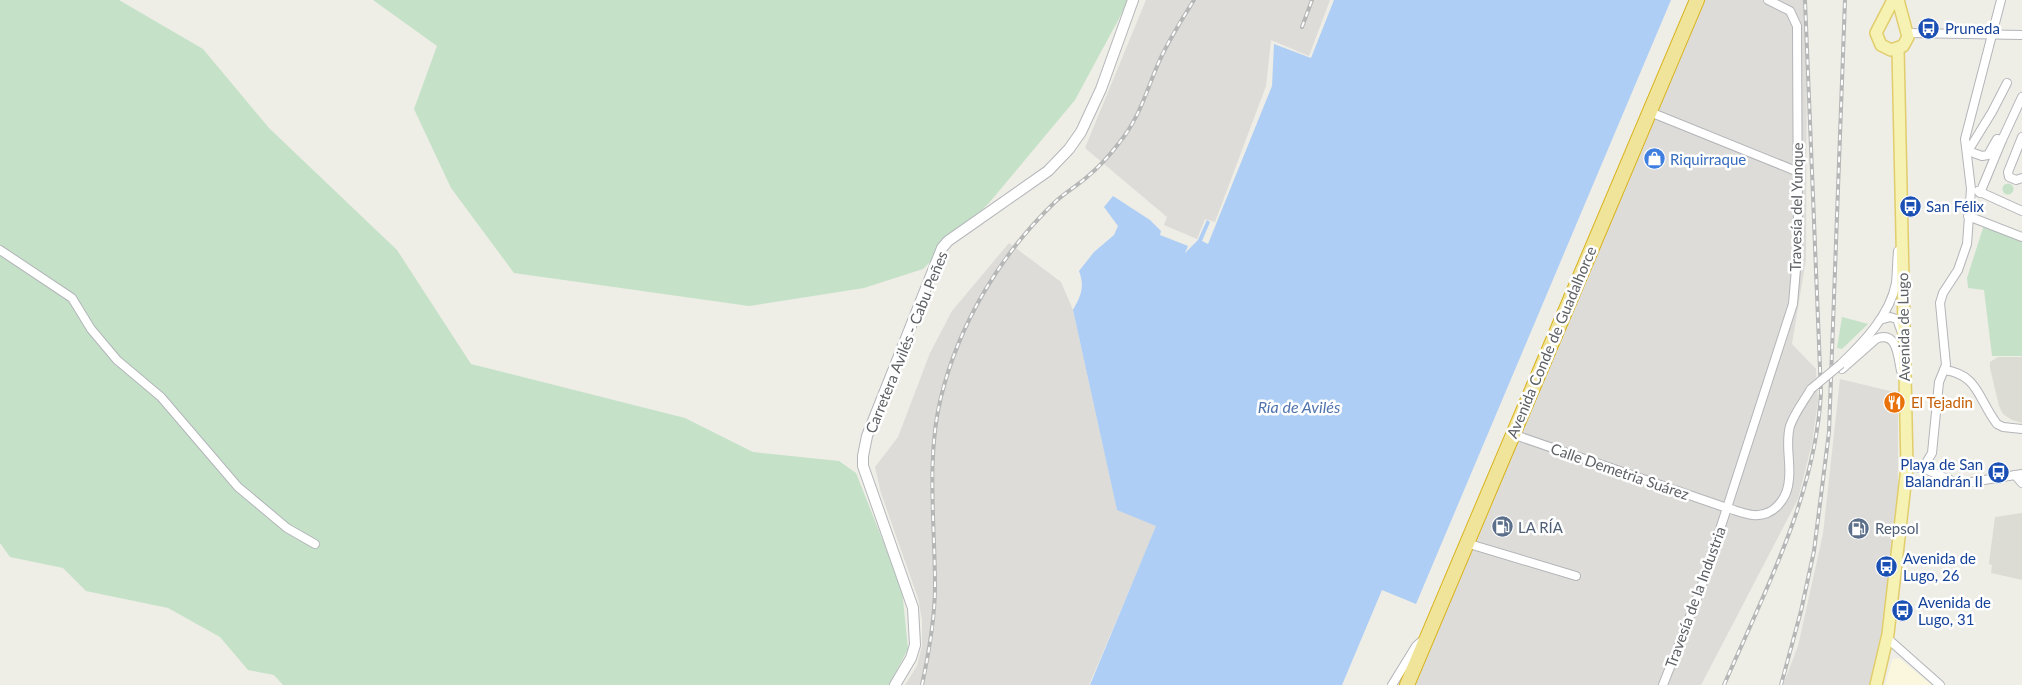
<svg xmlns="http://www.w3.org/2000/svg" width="2022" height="685" viewBox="0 0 2022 685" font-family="Lato,sans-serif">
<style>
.commercial{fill:#faf7de}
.industrial{fill:#dddcd8}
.education{fill:#dddcd4}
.green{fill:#c5e2c9}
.water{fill:#aecef5}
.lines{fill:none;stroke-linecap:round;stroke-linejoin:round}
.street-casing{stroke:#b3b5b9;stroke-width:10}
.secondary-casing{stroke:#b4b7bb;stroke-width:12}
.primary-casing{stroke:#e1cd6c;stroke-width:14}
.highway-casing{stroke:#d8b31b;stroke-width:16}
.street{stroke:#fff;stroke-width:8}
.secondary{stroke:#fff;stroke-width:10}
.primary{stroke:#f5f2b3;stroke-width:11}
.highway{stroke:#f0e49a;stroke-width:14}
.rail-casing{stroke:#b5b6b6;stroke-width:4}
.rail{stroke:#fff;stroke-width:2;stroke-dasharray:5.5;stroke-linecap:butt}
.street-bridge-casing{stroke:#b3b5b9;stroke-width:10;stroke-linecap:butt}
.street-bridge{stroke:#fff;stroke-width:8}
.labels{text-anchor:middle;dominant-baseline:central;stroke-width:5;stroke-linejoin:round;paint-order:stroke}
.transit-label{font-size:15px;fill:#164399;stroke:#fff;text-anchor:start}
.shop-label{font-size:15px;fill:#366cbe;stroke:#fff;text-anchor:start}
.street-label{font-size:15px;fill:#5d6064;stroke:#fff}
.food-label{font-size:15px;fill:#c56008;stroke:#fff;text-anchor:start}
.service-label{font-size:15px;fill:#4e5e75;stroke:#fff;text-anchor:start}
.water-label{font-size:16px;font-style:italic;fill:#5173ae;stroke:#fff}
</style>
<rect width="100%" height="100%" fill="#eeede6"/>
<polygon class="commercial" points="1896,658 1900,659 1932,685 1885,685 1892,660"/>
<g class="industrial">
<polygon points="1146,0 1330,0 1309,56 1271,40 1266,86 1215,222 1205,219 1197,239 1164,225 1167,217 1085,148"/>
<polygon points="1691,0 1807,0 1806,259 1792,344 1816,369 1818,401 1812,443 1798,499 1701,685 1404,685"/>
<polygon points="1009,243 1061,282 1073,310 1117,509 1157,525 1089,685 905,685 917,666 922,646 922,620 918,598 881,493 875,467 898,437 930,353 952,311"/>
<polygon points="1840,379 1898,393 1898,491 1890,577 1883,630 1870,685 1783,685 1798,646 1823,534"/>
</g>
<g class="education">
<polygon points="1998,357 2022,357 2022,423 2012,420 2003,414 1999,406 1990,368 1990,362"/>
<polygon points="2022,513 2022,580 1991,573 1992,565 1989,564 1990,555 1995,517"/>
</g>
<g class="green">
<polygon points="0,0 119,0 203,49 269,128 397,250 471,364 685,418 753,452 839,461 856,473 902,589 908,649 889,685 283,685 274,675 248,670 220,637 168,608 86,591 63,568 10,557 0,543"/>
<polygon points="373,0 1129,0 1075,100 989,203 923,269 864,288 749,306 514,273 451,188 414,109 437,46"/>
<circle cx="2008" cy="189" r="5.5"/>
<polygon points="1984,225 2022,239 2022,356 1992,356 1984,290 1968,288 1967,278"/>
<polygon points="1842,317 1868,324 1842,349 1837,348"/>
</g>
<path class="water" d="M1334,0H1671L1416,604L1382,590L1342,685H1090L1156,526L1117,510L1073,310C1081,296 1085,287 1079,271L1094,252L1114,235L1118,226L1104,207L1113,196L1150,220L1161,231L1160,235L1188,246L1185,253L1198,240L1207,220L1210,222L1202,241L1208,244L1272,86L1274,44L1311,58Z"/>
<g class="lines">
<defs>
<g id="street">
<polyline points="1909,33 2022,35"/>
<polyline points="1650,112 1796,171"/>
<polyline points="2022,137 2008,172 2009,177 2016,180 2022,178"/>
<polyline points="2002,140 2022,97"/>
<polyline points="1978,191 2022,211"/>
<polyline points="1980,193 2002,140 1997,139 1988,155 1982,156 1968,151 1992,112 2007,83"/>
<polyline points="1968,216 2022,237"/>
<polyline points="0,250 72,298 91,329 117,360 161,397 238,487 287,528 315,544"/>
<polyline points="1880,320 1890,317 1897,319 1902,333"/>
<path d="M1841,364C1864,342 1890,315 1896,283C1897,273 1897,262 1898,251"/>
<path d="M1842,369L1876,339C1897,330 1898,356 1901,371"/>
<path d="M1944,370C1978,374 1978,399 1997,424L2003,427L2022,429"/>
<path d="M1512,434L1727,508C1735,510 1744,514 1753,515C1774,517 1788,498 1789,479C1791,461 1785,444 1790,426C1795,412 1804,401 1811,389"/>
<polyline points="1907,467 1923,468 1959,484 2022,474"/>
<polyline points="1923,468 1932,453 1939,382 1946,365 1940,303 1943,293 1958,270 1967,244 1971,189 1965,139 2001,0"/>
<polyline points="2015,475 2022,483"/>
<polyline points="1466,543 1576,576"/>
<polyline points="1887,638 1940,685"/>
<polyline points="1392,685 1416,646 1423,640"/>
<polyline points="1663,685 1701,588 1793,304 1798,245 1797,26 1790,11 1768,0"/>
</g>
<polyline id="secondary" points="895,685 911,658 915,645 913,608 863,466 863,456 867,436 942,248 948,241 1048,171 1069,149 1081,132 1101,89 1133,0"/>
<g id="primary">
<polyline points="1893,0 1876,33 1881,45 1891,50 1903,46 1908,37 1898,0"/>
<polyline points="1876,685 1888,634 1907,467 1898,49"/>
</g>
<polyline id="highway" points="1407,685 1697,0"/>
</defs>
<use href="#street" class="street-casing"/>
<use href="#secondary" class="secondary-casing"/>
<use href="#primary" class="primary-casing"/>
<use href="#highway" class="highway-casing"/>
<use href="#street" class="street"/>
<use href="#secondary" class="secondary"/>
<use href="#primary" class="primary"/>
<use href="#highway" class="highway"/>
<defs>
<g id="rail">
<polyline points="1302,27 1312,0"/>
<path d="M922,685C929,652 935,619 935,586C935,524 926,458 941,397C959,324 1000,255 1054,203C1064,193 1077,186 1087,177C1099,167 1110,155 1119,143C1139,119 1146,92 1158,64C1168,41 1181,21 1194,0"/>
<path d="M1724,685C1765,591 1815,497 1821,393L1805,0"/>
<polyline points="1781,685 1801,611 1814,551 1829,432 1845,0"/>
</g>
</defs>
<use href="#rail" class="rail-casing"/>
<use href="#rail" class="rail"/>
<defs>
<polyline id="street-bridge" points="1811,389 1841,364"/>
</defs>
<use href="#street-bridge" class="street-bridge-casing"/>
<use href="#street-bridge" class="street-bridge"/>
</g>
<defs>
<symbol id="bus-disc" viewBox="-11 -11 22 22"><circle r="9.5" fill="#1a4fb4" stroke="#fff"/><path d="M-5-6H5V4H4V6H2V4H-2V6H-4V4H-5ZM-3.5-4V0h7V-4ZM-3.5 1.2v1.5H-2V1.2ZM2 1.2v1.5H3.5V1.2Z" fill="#fff"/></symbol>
<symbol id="shop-disc" viewBox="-11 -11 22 22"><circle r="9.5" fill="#3f7fe0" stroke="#fff"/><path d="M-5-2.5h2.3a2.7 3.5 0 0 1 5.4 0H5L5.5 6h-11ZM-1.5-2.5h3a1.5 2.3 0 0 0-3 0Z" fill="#fff"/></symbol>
<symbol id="restaurant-disc" viewBox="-11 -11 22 22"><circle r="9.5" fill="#e8710a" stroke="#fff"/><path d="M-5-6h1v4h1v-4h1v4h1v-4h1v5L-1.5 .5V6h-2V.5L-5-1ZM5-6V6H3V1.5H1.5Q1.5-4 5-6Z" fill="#fff"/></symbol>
<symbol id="fuel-disc" viewBox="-11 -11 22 22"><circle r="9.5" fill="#5c6f8a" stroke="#fff"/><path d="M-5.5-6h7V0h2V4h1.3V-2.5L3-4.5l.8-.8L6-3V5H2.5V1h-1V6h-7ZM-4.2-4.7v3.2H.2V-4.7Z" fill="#fff"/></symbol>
</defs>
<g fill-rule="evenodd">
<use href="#bus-disc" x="1916" y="16" width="25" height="25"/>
<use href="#shop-disc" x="1642" y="146" width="25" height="25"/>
<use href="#bus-disc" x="1898" y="194" width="25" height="25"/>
<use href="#restaurant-disc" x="1882" y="390" width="25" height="25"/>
<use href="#bus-disc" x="1986" y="460" width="25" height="25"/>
<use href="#fuel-disc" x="1490" y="514" width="25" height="25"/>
<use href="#fuel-disc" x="1846" y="516" width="25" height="25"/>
<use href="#bus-disc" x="1874" y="554" width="25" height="25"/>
<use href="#bus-disc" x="1890" y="598" width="25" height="25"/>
</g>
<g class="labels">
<g class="transit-label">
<text x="1945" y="28">Pruneda</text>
<text x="1926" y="206">San Félix</text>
<text x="1983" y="464" text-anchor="end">Playa de San<tspan x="1983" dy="17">Balandrán II</tspan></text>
<text x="1903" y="558">Avenida de<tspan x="1903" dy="17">Lugo, 26</tspan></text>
<text x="1918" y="602">Avenida de<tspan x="1918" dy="17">Lugo, 31</tspan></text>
</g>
<g class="shop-label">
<text x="1670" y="159">Riquirraque</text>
</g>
<g class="street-label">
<text transform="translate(1796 207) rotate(-89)">Travesía del Yunque</text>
<text transform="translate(1903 327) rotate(-91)">Avenida de Lugo</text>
<text transform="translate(906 342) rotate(-68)">Carretera Avilés - Cabu Peñes</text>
<text transform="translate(1551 342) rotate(-67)">Avenida Conde de Guadalhorce</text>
<text transform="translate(1620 471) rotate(19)">Calle Demetria Suárez</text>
<text transform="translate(1695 597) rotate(-70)">Travesía de la Industria</text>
</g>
<g class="food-label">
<text x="1911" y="402">El Tejadin</text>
</g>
<g class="service-label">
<text x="1518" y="527">LA RÍA</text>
<text x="1875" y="528">Repsol</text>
</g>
<g class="water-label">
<text x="1299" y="406">Ría de Avilés</text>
</g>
</g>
</svg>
